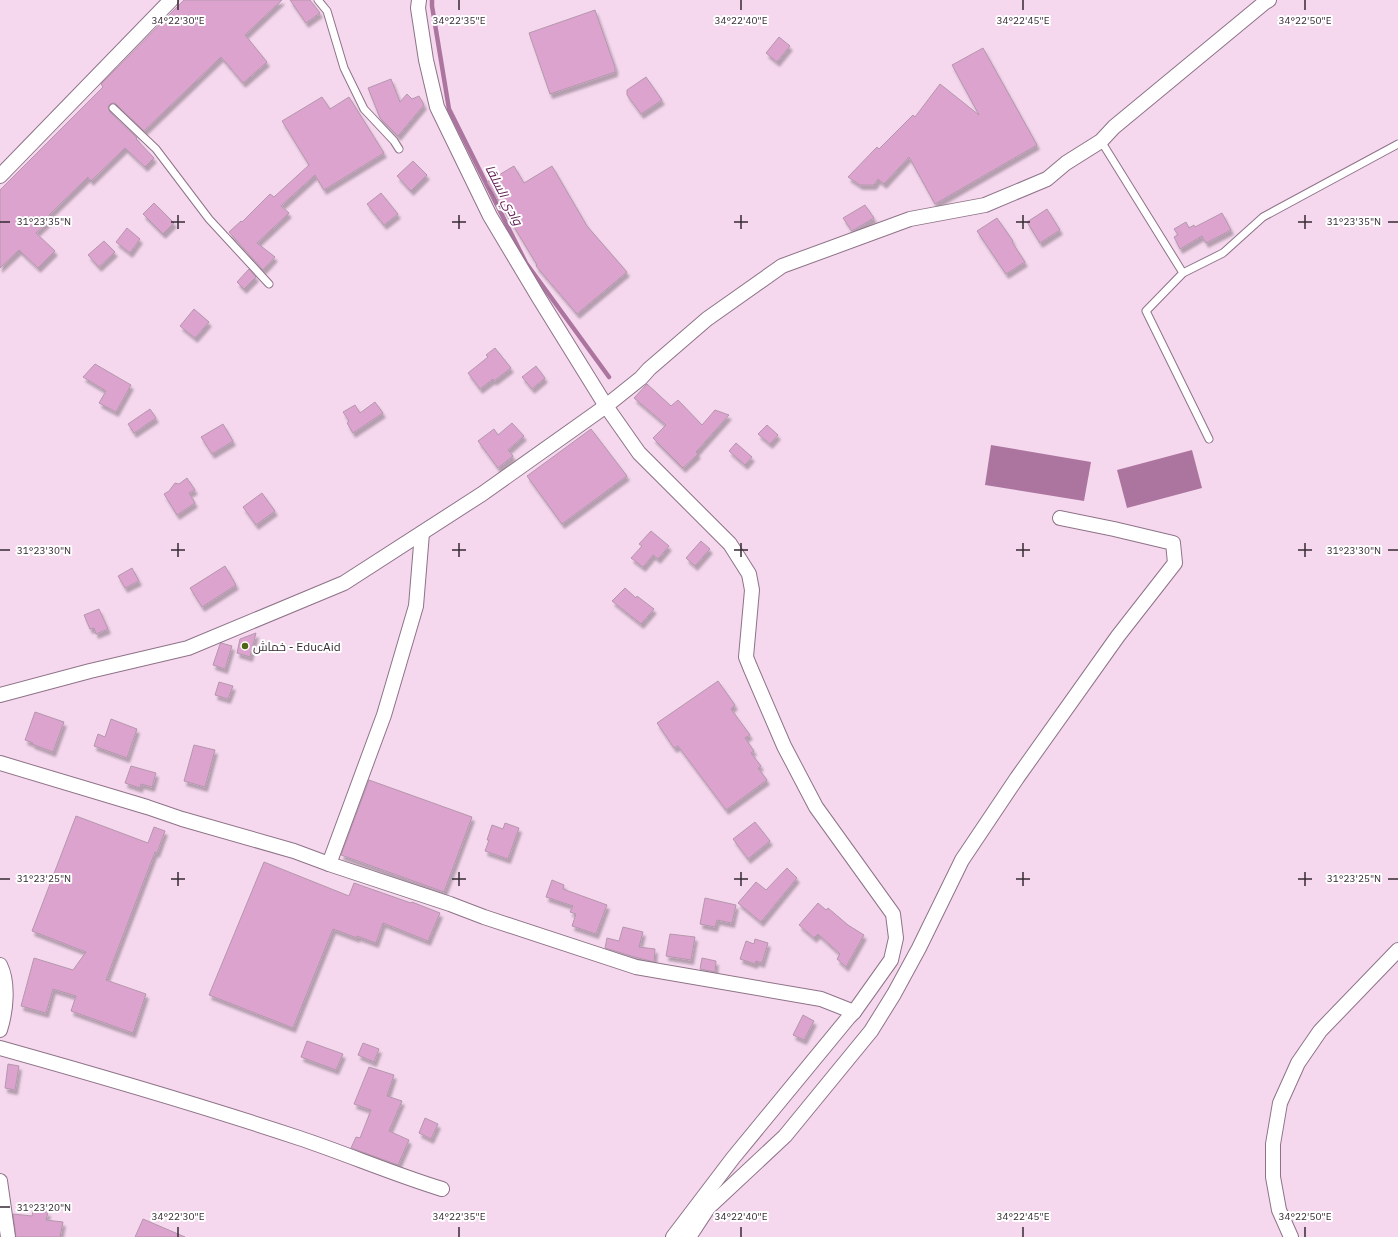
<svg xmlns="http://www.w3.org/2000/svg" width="1398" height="1237" viewBox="0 0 1398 1237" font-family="'IBM Plex Sans',Cairo,sans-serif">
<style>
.water{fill:#ac759f}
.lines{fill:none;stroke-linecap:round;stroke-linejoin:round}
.stream{stroke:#ac759f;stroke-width:4.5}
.building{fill:#dda3cf;stroke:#b397ac;filter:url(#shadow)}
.lane-casing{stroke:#8e7388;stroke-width:9}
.street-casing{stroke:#8e7388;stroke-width:16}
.lane{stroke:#fff;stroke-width:7}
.street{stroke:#fff;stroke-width:14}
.ticks{fill:none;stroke:#352a32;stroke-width:1.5}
.poi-dot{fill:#4e6717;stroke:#fff;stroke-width:1.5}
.labels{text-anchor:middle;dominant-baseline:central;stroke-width:4;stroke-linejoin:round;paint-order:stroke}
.poi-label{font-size:12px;fill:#352a32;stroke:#fff;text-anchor:start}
.water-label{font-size:13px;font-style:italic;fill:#5e1b53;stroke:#fff}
.ticks-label{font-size:10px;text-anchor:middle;fill:#352a32;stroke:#fff;stroke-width:4;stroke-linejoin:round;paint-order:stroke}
</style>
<defs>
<filter id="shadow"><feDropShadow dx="2.5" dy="4.5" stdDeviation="1" flood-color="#0004"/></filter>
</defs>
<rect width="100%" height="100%" fill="#f6d8ee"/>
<g class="water">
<polygon points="991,445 1091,462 1084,501 985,485"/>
<polygon points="1192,450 1202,488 1127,508 1117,470"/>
</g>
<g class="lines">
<polyline class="stream" points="432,0 432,6 449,109 526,263 609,377"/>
</g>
<g class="building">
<polygon points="184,0 282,0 245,35 267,62 243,83 221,57 144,131 116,104 114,103 110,104 108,107 110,112 137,138 136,139 154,158 145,167 125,148 91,181 88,177 49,215 52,218 36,233 55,251 38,268 19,250 0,268 0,190 103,87 101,84"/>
<polygon points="290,0 310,0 320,13 306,23"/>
<polygon points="595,10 615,67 615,72 550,94 529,33"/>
<polygon points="779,37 790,46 777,62 766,53"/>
<polygon points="983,48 1037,145 935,204 909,157 884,184 878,179 874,185 860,185 848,177 877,147 879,149 913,115 915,117 940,84 979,115 952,65"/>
<polygon points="646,77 662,100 641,114 627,95 627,90"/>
<polygon points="391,79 400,102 407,94 412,99 419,96 424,105 398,136 380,118 368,88"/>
<polygon points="322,97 330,109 349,97 384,153 324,190 315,175 281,206 289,213 257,243 275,257 263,270 229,232 241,221 242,222 270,194 274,197 309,165 282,121"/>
<polygon points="413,161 427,175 411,191 397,176"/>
<polygon points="514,166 524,183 552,166 587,226 627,272 577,314 536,266 537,265 487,182"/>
<polygon points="381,193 398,214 384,225 367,204"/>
<polygon points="154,203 174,223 163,234 143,214"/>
<polygon points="865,205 874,218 852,231 843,218"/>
<polygon points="1047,209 1060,230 1040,243 1027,222"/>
<polygon points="1222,213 1231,230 1206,243 1202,236 1180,249 1174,237 1178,235 1174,229 1186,222 1189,228 1194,225 1195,227"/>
<polygon points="997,218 1013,241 1012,242 1025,262 1006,274 977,231"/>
<polygon points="127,228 140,239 130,253 116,242"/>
<polygon points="104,241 115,252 99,267 88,255"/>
<polygon points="249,269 256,277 244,289 237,282"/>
<polygon points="194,309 209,322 195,338 180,326"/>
<polygon points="495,348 511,368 494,381 493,379 480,389 468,373 488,357 486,355"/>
<polygon points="95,364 131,385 116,412 99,403 106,391 83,377"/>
<polygon points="536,366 545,378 532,389 522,377"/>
<polygon points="647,384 671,406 678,400 702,425 715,410 729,415 696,452 698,454 683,468 653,438 666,425 634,398"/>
<polygon points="375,402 383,413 353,433 347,423 349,421 343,412 355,405 360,413"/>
<polygon points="150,409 156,418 134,433 128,424"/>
<polygon points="512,423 524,436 508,450 513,456 498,468 478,441 494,429 498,435"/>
<polygon points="223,424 233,441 212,454 201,437"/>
<polygon points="767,425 778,435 770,444 758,434"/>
<polygon points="591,429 627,476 562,524 527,476"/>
<polygon points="736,443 752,457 745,465 729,451"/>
<polygon points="187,478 195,490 189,493 195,503 177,515 164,494 169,491 175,483 179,484"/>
<polygon points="262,493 275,511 256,525 243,507"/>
<polygon points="651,531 669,546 658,559 653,555 643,567 631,558 642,546 639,544"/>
<polygon points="701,541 710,549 695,566 686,558"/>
<polygon points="225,566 236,585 202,607 190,588"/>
<polygon points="132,568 139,581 125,588 118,576"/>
<polygon points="625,588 636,598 637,596 654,609 641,624 612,601"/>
<polygon points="99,609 108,629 96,634 94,628 90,629 84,615"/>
<polygon points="256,633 250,657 237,653 240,639"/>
<polygon points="221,643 232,646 225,669 213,665 220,644"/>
<polygon points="718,681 735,705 731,709 750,735 745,738 754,751 751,753 761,766 758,768 767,780 726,810 678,746 674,748 657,723"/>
<polygon points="219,682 233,686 228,699 215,695"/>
<polygon points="35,712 64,722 53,752 32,744 33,743 25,740"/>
<polygon points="111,719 137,729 127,758 94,746 98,734 105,737"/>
<polygon points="194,745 215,750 205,787 184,781"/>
<polygon points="131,766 156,773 152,787 141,784 140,788 125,783"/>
<polygon points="369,780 472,817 444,892 341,855"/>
<polygon points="76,816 148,843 154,827 165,831 157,853 155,852 106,980 146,994 133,1033 71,1011 76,996 53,989 46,1013 21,1006 34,958 73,970 86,952 32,931"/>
<polygon points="755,822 770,841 748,859 733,839"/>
<polygon points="505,823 519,828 508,859 485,851 489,840 487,840 492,825 503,829"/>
<polygon points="264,862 349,896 354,883 411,903 412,902 440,913 428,941 383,923 376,943 357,936 357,938 333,929 293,1028 209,995"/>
<polygon points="787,868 797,878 761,922 738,903 756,882 766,890"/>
<polygon points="552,880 564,885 563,889 607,905 596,934 572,926 576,914 570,912 573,906 546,897"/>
<polygon points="705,898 736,905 732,923 717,920 715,927 700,924"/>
<polygon points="818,903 826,910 828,908 848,925 864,935 846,967 837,959 840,954 818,934 814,938 799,925"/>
<polygon points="623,927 643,932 639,947 655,949 654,962 631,956 605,948 607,938 619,941"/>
<polygon points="670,934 695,937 691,960 666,956"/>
<polygon points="755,939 768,943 762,963 756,961 755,964 740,959 746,941 754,944"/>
<polygon points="702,958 716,961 715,972 700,969"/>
<polygon points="803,1015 814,1021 804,1040 793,1035"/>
<polygon points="307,1041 343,1054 336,1070 301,1057"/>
<polygon points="363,1043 379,1049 374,1062 358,1055"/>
<polygon points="8,1064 19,1066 15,1090 5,1088"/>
<polygon points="369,1067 394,1075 387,1096 402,1101 389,1131 409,1140 398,1165 351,1148 356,1137 360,1138 371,1110 354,1104"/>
<polygon points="425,1118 438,1124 431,1139 419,1133"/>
<polygon points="33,1210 48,1212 46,1220 63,1222 60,1237 16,1237 13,1214 32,1216"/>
<polygon points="143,1219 185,1237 135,1237"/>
</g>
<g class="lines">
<defs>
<g id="lane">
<polyline points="318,0 327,11 344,68 364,109 394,141 399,149"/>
<polyline points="113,108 156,149 209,219 269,284"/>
<polyline points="1101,141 1183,273"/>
<polyline points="1209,439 1146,311 1183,273 1223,253 1263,217 1398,144"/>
</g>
<g id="street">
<polyline points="419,0 418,8 426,60 437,107 490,216 539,298 606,406 639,453 730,544 749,574 752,590 746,657 750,667 784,746 816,807 893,914 896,938 891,960 854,1012 849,1017 733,1158 673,1237"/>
<polyline points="0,176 171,0"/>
<polyline points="0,695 90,671 188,648 344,583 482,494 606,406 641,378 649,369 707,319 782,266 910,219 985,205 1047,179 1066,163 1101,141 1114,127 1264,3 1269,0"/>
<polyline points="0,763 147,807 182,819 294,851 329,864 450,904 484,917 636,967 821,999 854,1012"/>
<polyline points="329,864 384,715 416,606 422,533"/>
<path d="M0,965C9,983 6,1011 0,1030"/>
<path d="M0,1048C100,1076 200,1105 299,1138C347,1154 393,1174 442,1189"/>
<polyline points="0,1181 8,1237"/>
<polyline points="689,1237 708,1208 785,1136 871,1031 894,994 919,948 962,860 1017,778 1118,636 1175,563 1173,543 1114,529 1060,518"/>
<polyline points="1291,1237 1279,1210 1273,1177 1273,1144 1280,1103 1298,1063 1320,1031 1398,950"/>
</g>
</defs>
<use href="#lane" class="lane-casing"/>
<use href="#street" class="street-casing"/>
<use href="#lane" class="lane"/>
<use href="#street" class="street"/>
</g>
<path class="ticks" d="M178,0V10M459,0V10M741,0V10M1023,0V10M1305,0V10M178,215V229M459,215V229M741,215V229M1023,215V229M1305,215V229M0,222H10M171,222H185M452,222H466M734,222H748M1016,222H1030M1298,222H1312M1388,222H1398M178,543V557M459,543V557M741,543V557M1023,543V557M1305,543V557M0,550H10M171,550H185M452,550H466M734,550H748M1016,550H1030M1298,550H1312M1388,550H1398M178,872V886M459,872V886M741,872V886M1023,872V886M1305,872V886M0,879H10M171,879H185M452,879H466M734,879H748M1016,879H1030M1298,879H1312M1388,879H1398M0,1207H10M178,1227V1237M459,1227V1237M741,1227V1237M1023,1227V1237M1305,1227V1237"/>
<circle class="poi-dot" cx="245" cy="646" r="4"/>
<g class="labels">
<g class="poi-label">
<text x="253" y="646">خماش - EducAid</text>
</g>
<g class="water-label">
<text transform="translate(504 195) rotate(63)">وادي السلقا</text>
</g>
</g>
<g class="ticks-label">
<text x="178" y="24">34°22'30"E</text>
<text x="459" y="24">34°22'35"E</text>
<text x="741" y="24">34°22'40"E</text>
<text x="1023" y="24">34°22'45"E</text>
<text x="1305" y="24">34°22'50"E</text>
<text x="44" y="225">31°23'35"N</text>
<text x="1354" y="225">31°23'35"N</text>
<text x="44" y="554">31°23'30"N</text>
<text x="1354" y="554">31°23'30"N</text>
<text x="44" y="882">31°23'25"N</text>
<text x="1354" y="882">31°23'25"N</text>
<text x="44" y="1211">31°23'20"N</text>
<text x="178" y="1220">34°22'30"E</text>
<text x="459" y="1220">34°22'35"E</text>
<text x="741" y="1220">34°22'40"E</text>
<text x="1023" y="1220">34°22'45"E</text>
<text x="1305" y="1220">34°22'50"E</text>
</g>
</svg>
